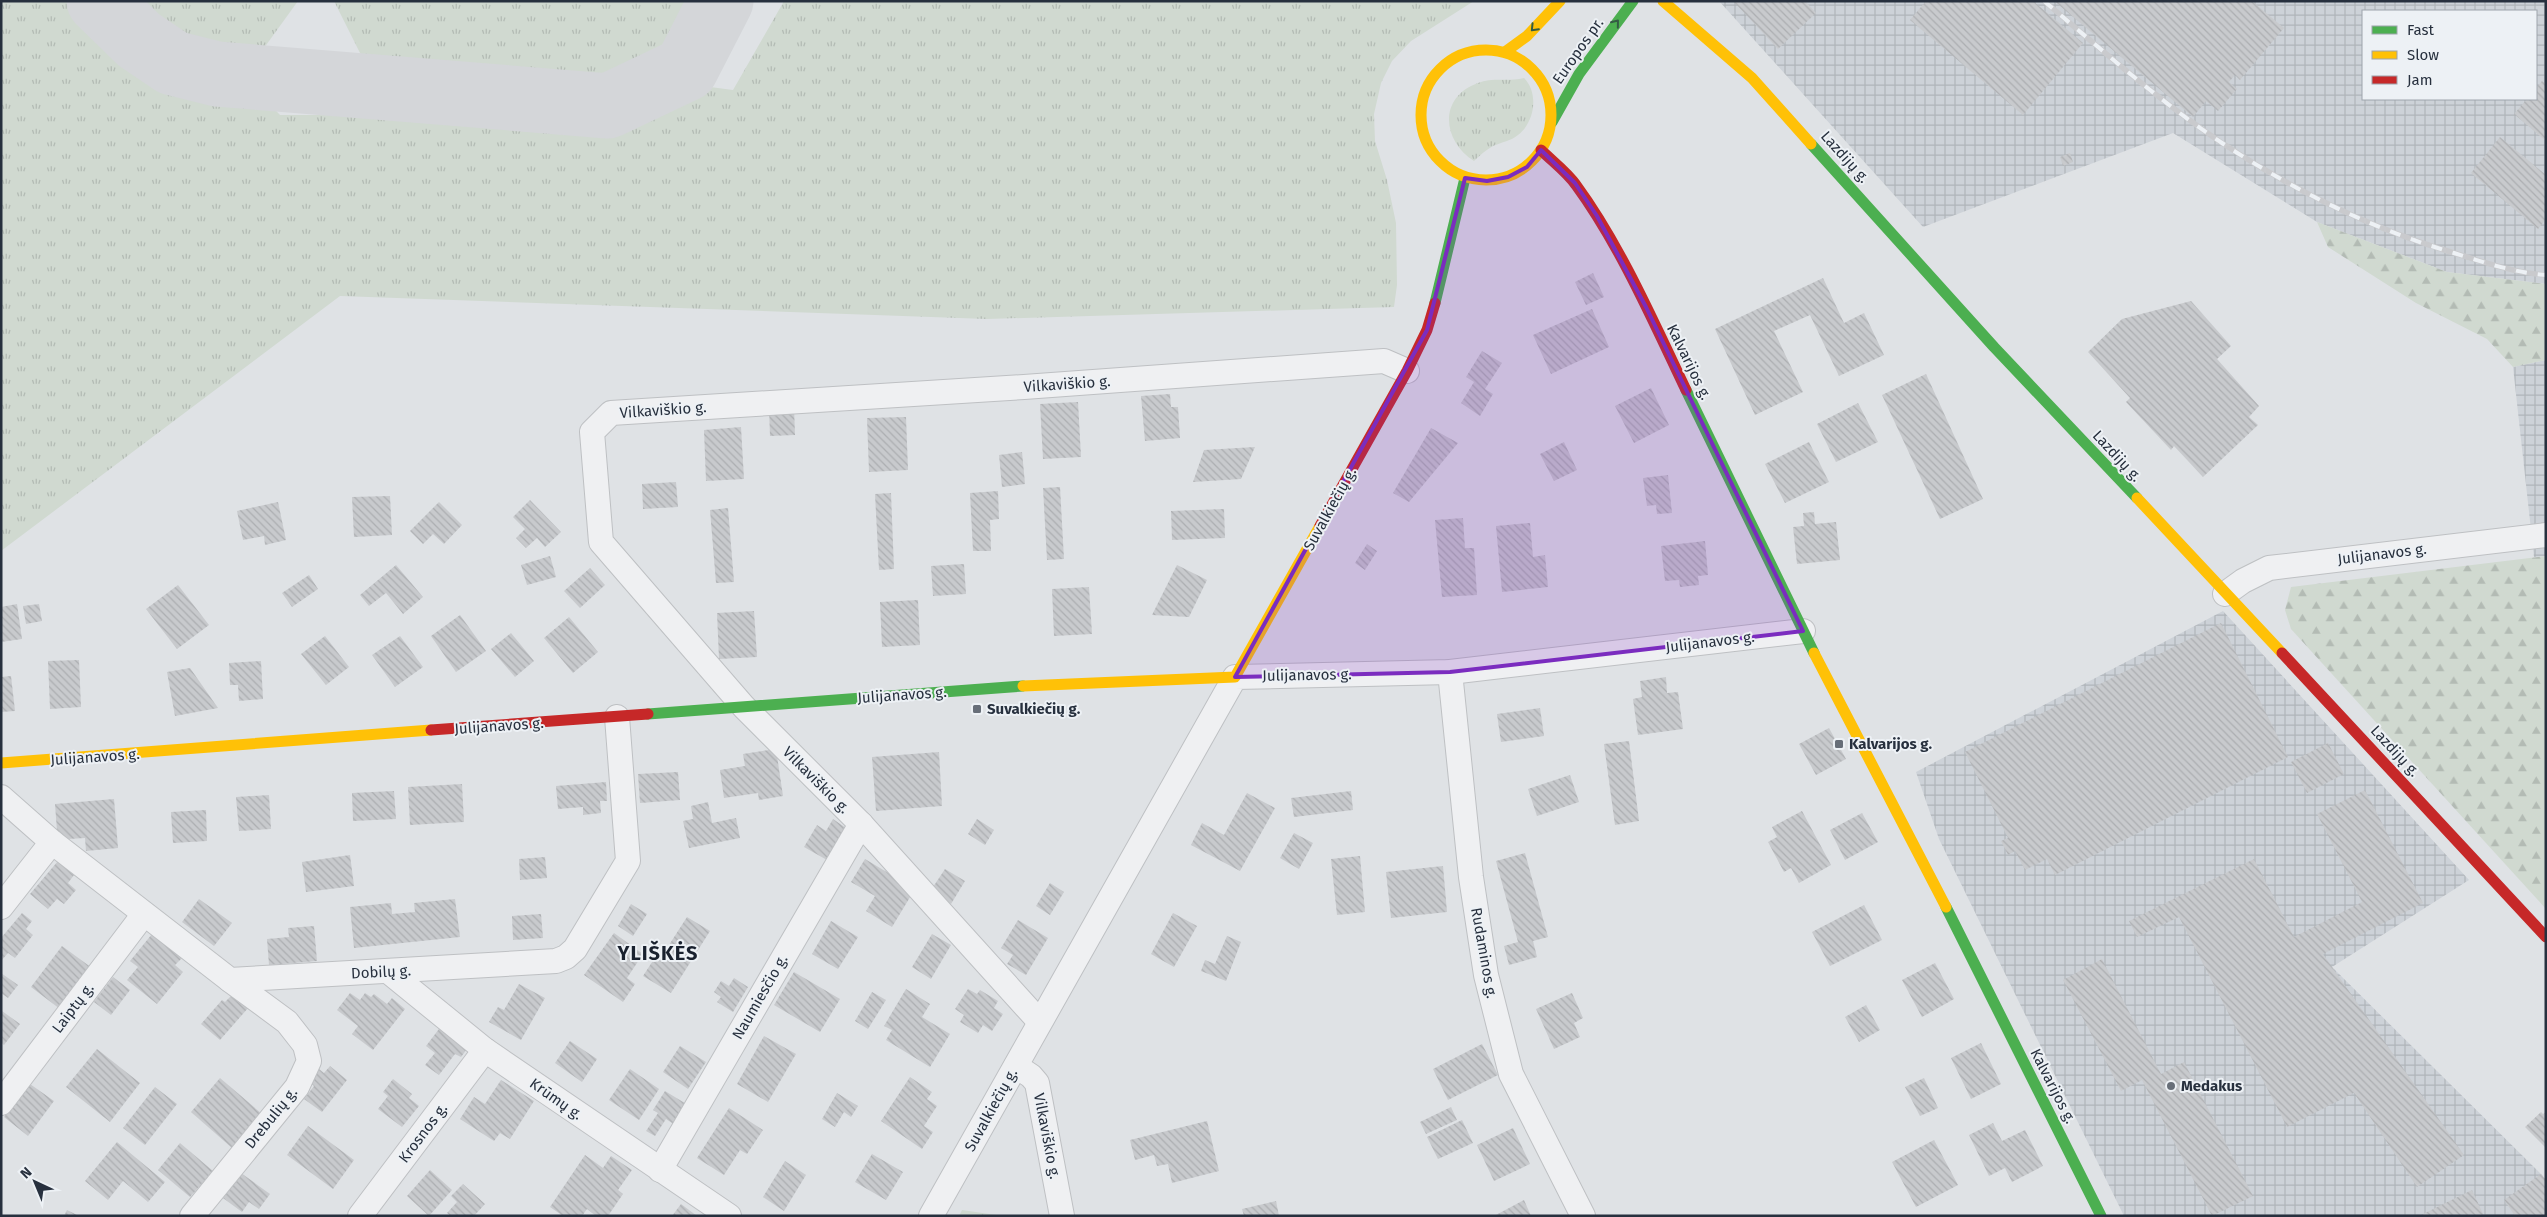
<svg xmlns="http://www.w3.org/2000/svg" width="2547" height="1217" viewBox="0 0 2547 1217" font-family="'Fira Sans',sans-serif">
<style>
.industrial{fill:url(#industrial-grid);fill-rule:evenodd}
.grass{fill:url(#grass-tufts)}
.forest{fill:url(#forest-firs)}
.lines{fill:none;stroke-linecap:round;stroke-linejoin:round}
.taxiway{stroke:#d4d6d9;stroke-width:65}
.building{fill:url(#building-back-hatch)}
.street-casing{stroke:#bec0c3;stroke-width:26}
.street{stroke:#eff0f2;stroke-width:24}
.fast{stroke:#4caf50;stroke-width:11}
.slow{stroke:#ffc107;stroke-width:11}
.jam{stroke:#c62828;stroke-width:11}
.rail-casing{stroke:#c9cacd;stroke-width:5.5}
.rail{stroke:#edf1f5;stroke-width:4;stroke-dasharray:11;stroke-linecap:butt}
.oneway{stroke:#345c44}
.marked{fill:#7b2cbf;fill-opacity:0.2;stroke:#7b2cbf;stroke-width:4;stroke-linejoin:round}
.poi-dot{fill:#676e78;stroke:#edf1f5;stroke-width:2}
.labels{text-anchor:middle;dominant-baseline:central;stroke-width:4;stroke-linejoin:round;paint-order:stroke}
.street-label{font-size:15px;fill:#27303e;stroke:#edf1f5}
.poi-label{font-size:15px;font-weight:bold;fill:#27303e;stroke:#edf1f5;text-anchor:start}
.district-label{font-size:20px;font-weight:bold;letter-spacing:1px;fill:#19212e;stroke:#edf1f5}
</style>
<defs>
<pattern id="industrial-grid" width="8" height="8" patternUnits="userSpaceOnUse" patternTransform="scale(1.25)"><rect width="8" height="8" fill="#cdd2d8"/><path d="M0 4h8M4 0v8" fill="none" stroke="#b0b5ba"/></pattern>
<pattern id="grass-tufts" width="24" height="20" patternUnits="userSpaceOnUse" patternTransform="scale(1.25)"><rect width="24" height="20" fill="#d0d9d0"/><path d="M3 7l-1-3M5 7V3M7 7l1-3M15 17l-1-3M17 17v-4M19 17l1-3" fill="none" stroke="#b3bbb4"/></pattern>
<pattern id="forest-firs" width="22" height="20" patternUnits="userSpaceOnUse" patternTransform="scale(1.25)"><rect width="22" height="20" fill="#d0d9d0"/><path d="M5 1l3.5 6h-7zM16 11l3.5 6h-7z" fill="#b3bbb4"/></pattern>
<pattern id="building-back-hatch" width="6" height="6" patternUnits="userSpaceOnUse" patternTransform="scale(1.25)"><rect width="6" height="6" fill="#c8cacd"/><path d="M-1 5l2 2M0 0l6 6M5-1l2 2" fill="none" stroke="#acaeb1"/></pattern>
</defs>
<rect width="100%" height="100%" fill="#dfe2e5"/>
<g class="industrial">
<path d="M1719,1H2546V284L2447,272L2317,222L2173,133L1923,227ZM2363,11H2536V99H2363Z"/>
<polygon points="2546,360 2546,556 2534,557 2513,367"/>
<polygon points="2223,611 2469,880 2332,967 2541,1174 2546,1180 2546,1216 2124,1216 1939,839 1916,772"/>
</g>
<g class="grass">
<path d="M1,1H75C96,22 120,51 143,68C175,92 224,91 261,95L280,115H346L360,103L621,121L664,106L695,85L733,90L784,1H1474L1411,41L1392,61L1381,83L1374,114L1375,141L1387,180L1396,223L1397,285L1394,307L987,319L340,296L1,551Z"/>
<polygon points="132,1 298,1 264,48 251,54 192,47 163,32"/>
<path d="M334,1H696C670,53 667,66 608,80L364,61Z"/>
<path d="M1524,78C1539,93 1535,122 1518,135C1511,141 1502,142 1493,146C1486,150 1480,155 1474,161C1442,141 1438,97 1478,83C1492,77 1508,82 1524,78Z"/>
</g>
<g class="forest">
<polygon points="2317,222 2447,272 2546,284 2546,360 2513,367 2487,339 2416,303 2328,247"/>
<polygon points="2546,556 2546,909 2291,629 2285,610 2291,587"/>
<polygon points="962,1210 1003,1216 959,1216"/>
</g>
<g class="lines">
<polyline class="taxiway" points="99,1 139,40 173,63 217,74 608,106 686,69 721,1"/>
</g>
<g class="building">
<polygon points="1733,1 1805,1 1816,13 1778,49"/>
<polygon points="1926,1 2033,1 2083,43 2023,115 1910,20"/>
<polygon points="2054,1 2252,1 2284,28 2240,80 2235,75 2229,82 2237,89 2218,111 2206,101 2193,117"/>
<polygon points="2542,81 2546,84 2546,141 2514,114 2527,99 2536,99 2536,88"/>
<polygon points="2500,137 2546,175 2546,219 2538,229 2471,173"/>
<polygon points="2070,153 2073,162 2063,166 2060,157"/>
<polygon points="1593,273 1604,297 1586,305 1575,282"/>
<polygon points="1823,278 1844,323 1864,313 1884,355 1839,376 1810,315 1774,331 1803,392 1755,415 1715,329"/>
<polygon points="2191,301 2231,346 2217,359 2259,406 2249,417 2258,425 2203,477 2174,446 2171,450 2126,402 2130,398 2088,352 2122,319"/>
<polygon points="1592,309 1609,347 1551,374 1533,335"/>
<polygon points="1482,351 1502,363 1485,389 1493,394 1480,416 1461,403 1474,382 1466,377"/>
<polygon points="1926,374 1983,499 1940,519 1882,395"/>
<polygon points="1651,388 1669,425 1634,443 1615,406"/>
<polygon points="1170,394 1171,407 1178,407 1180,438 1145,441 1141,396"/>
<polygon points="1078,402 1081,457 1043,459 1040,404"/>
<polygon points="1858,403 1878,442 1836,462 1817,424"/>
<polygon points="794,407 795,435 770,436 769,408"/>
<polygon points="906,417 908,470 869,472 867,418"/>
<polygon points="741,427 744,479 706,481 704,430"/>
<polygon points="1431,428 1458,443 1409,502 1393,493"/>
<polygon points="1564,442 1577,470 1554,481 1540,454"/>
<polygon points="1809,442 1829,482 1785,503 1765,464"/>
<polygon points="1255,447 1241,479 1193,482 1204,450"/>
<polygon points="1022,452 1025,484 1002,487 999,455"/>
<polygon points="1668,475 1672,513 1657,514 1656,505 1647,506 1643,478"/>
<polygon points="676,482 678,507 643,509 642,484"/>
<polygon points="1060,487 1064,559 1047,560 1043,488"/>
<polygon points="998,491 999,519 990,520 991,551 973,551 970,493"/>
<polygon points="891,493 894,569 879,570 875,494"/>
<polygon points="390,496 392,535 354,537 352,497"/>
<polygon points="530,500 561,532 545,547 537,538 526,548 516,538 525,529 513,517"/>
<polygon points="278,502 286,540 265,545 264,536 243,540 237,511"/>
<polygon points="439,502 462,525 444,544 433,534 423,544 410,531"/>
<polygon points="728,508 734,582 716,583 710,510"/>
<polygon points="1224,509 1225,538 1172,540 1171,511"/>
<polygon points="1814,512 1815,524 1836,522 1840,560 1797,564 1793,527 1804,526 1803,513"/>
<polygon points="1463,518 1465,548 1474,548 1477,595 1442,597 1435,520"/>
<polygon points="1530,523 1533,557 1545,555 1548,587 1502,592 1496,526"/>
<polygon points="1705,541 1708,575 1698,576 1699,585 1680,587 1679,580 1665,581 1661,546"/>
<polygon points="1367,544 1377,551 1365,570 1355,563"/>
<polygon points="550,556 556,577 527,585 521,565"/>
<polygon points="964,564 966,594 933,596 931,566"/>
<polygon points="396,565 423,597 403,614 386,593 369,606 360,595"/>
<polygon points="1177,565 1207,580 1189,617 1152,615"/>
<polygon points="590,568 605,585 580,608 564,591"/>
<polygon points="309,575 318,589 292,607 282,593"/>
<polygon points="178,585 209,625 177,649 146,609"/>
<polygon points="1089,587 1092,634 1054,636 1052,589"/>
<polygon points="918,600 920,645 882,647 880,602"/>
<polygon points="17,604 22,639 1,642 1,607"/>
<polygon points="39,604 42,621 26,624 23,606"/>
<polygon points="754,611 757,657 719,659 717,613"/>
<polygon points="460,615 486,651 456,672 431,636"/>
<polygon points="569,617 598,652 573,673 544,638"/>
<polygon points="2221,623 2288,757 2055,875 2047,859 2025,870 2015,851 2008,855 2001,841 2008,838 1965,752"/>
<polygon points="511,633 534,661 515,677 491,649"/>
<polygon points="325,636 349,667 326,685 301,654"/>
<polygon points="400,636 423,667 395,687 372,655"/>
<polygon points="79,660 81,707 50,709 48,661"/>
<polygon points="261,661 263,699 239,701 238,685 230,685 229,663"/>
<polygon points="190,668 218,708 175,716 167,672"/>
<polygon points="11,676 15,711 1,712 1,677"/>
<polygon points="1666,677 1667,693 1678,692 1683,729 1638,735 1633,699 1642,697 1640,681"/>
<polygon points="1540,708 1544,736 1501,742 1497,714"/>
<polygon points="1829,728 1846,759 1816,775 1799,744"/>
<polygon points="1629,741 1639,821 1615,825 1604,744"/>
<polygon points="2328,743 2344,774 2307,793 2291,762"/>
<polygon points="776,749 783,796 759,800 758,793 724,798 720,770 745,766 743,754"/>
<polygon points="939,752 942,806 876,811 872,757"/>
<polygon points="678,772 680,800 640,803 638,774"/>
<polygon points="1570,775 1579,802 1537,816 1528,789"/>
<polygon points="606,782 607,801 600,801 601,813 583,815 583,807 558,809 556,786"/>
<polygon points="462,784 464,822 410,825 408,787"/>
<polygon points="2365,790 2423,903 2323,954 2464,1155 2417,1187 2354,1093 2287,1127 2179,917 2137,937 2129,921 2254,859 2294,937 2362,902 2317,814"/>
<polygon points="394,791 396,819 353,821 352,793"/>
<polygon points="1351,791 1353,810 1294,817 1291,798"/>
<polygon points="1247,793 1275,808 1240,871 1191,845 1202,823 1224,835"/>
<polygon points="269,795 271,829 239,831 236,797"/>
<polygon points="114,799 118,848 86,851 85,838 68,839 57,831 55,804"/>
<polygon points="708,802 712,823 736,818 740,838 689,848 683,821 693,819 691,806"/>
<polygon points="206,810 207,841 173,843 171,812"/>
<polygon points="1802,811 1831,865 1799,883 1791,868 1784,872 1768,842 1777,837 1772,827"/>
<polygon points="1862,813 1878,842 1845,860 1830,830"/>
<polygon points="833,819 846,828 827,860 804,847 817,825 826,831"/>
<polygon points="977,819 994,830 985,845 968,834"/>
<polygon points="1294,833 1313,843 1299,869 1280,858"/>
<polygon points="1525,853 1548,937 1533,941 1537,957 1509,965 1504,946 1518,942 1496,861"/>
<polygon points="350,855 354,886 306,892 302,862"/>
<polygon points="1360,856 1365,912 1337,915 1331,859"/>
<polygon points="545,857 547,878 520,880 519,859"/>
<polygon points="865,859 915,889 892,927 866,911 875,896 851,882"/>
<polygon points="58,861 74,875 68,883 76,890 64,904 57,899 48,909 30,894"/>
<polygon points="1443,866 1447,912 1391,918 1386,872"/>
<polygon points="945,869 965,881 951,904 931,890"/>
<polygon points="1050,883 1064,892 1050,915 1036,906"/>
<polygon points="199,899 232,923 214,946 182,922"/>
<polygon points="455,899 460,937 354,948 350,907 391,903 392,914 415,912 414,903"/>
<polygon points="631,904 647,914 633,936 618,926"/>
<polygon points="1864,905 1882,940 1830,966 1812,932"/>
<polygon points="22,913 32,921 26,929 33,935 15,958 8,953 1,961 1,938"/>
<polygon points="1173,913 1197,926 1174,967 1151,954"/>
<polygon points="541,914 543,938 513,940 512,916"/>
<polygon points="687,917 710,931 671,993 643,976 654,959 658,962"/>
<polygon points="1018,920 1048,938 1026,975 1007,964 1013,955 1001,948"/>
<polygon points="831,921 858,937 838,969 812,954"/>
<polygon points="314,926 317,961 269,965 267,939 289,937 288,928"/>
<polygon points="614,933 643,954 627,978 635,984 623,1002 584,975"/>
<polygon points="152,934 182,958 175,965 183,972 157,1004 127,980 138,967 130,961"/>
<polygon points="932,934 951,945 931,979 912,967"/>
<polygon points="1227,936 1241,942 1226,981 1201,971 1205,960 1215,964"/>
<polygon points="62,946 92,968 60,1009 31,987"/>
<polygon points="2102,959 2161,1074 2184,1062 2253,1196 2212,1216 2142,1080 2121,1091 2063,980"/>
<polygon points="1935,963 1954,999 1922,1017 1902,980"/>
<polygon points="794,972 840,999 820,1032 774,1005"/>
<polygon points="1,973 18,985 8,998 1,993"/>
<polygon points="113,977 130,990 111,1015 94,1002"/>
<polygon points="734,978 748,987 733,1012 717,1002 721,997 714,992 721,981 729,986"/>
<polygon points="519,984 545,998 521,1040 489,1022 498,1007 504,1010"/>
<polygon points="906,989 930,1004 922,1017 950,1034 930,1067 886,1040 892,1030 884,1026"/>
<polygon points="968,989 977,994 980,990 998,1001 994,1008 1003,1014 992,1031 983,1025 978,1033 960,1022 964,1015 955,1009"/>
<polygon points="872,992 886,1000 868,1029 855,1021"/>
<polygon points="350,993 360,1000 365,993 371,997 374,994 387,1004 392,998 405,1009 373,1050 352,1034 358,1026 337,1010"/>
<polygon points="1572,993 1583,1018 1574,1023 1580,1037 1554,1049 1536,1009"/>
<polygon points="233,994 249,1007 220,1040 201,1024 222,1000 225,1002"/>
<polygon points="1866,1005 1880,1030 1859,1042 1845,1017"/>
<polygon points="2,1011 20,1024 4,1045 1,1042"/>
<polygon points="442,1025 470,1045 461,1057 455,1054 439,1075 425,1065 435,1053 426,1046"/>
<polygon points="764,1036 796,1054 768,1102 737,1084"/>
<polygon points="570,1041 597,1059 582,1082 555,1063"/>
<polygon points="1981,1043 2001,1084 1971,1099 1951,1058"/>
<polygon points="1482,1044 1498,1075 1448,1100 1433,1069"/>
<polygon points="680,1046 706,1062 688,1089 663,1072"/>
<polygon points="97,1049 140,1083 110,1122 66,1087"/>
<polygon points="330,1066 347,1080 322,1112 304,1099 314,1086 309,1082 319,1069 324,1073"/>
<polygon points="630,1069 659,1089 639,1120 609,1100"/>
<polygon points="910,1077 932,1092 927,1099 937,1106 924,1126 933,1132 922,1149 881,1121"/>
<polygon points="220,1078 262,1114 232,1148 191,1112"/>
<polygon points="1924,1078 1938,1108 1920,1116 1905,1087"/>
<polygon points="393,1079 412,1094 409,1098 419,1106 402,1127 378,1109 388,1096 383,1092"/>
<polygon points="501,1080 534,1101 510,1139 500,1133 494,1141 460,1119 474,1097 485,1104"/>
<polygon points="30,1084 54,1101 28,1136 4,1117"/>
<polygon points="155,1087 177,1104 145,1145 123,1128"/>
<polygon points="665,1091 688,1105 675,1125 666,1119 655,1136 646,1131 658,1113 653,1110"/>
<polygon points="837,1093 858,1106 851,1117 844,1112 835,1127 822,1119"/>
<polygon points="1451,1107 1457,1120 1426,1134 1420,1122"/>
<polygon points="729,1108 763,1130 747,1154 740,1150 724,1175 697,1158"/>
<polygon points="2541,1112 2543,1114 2546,1112 2546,1148 2525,1127"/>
<polygon points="1462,1120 1473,1143 1438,1159 1427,1137"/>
<polygon points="1207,1121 1219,1171 1172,1183 1168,1164 1157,1166 1154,1155 1135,1160 1130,1140"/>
<polygon points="1993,1123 2002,1141 2025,1130 2043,1166 2012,1182 2005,1168 1989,1176 1969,1135"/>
<polygon points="308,1126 354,1160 333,1189 287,1155"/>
<polygon points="1513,1128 1530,1164 1494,1181 1477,1145"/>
<polygon points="1934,1140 1958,1185 1916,1207 1892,1162"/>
<polygon points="117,1142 165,1182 148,1202 123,1181 108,1200 85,1181"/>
<polygon points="180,1143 213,1171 190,1197 158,1170"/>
<polygon points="872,1154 903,1172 886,1200 855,1182"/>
<polygon points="585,1155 603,1168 611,1156 632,1170 618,1190 623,1194 608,1216 596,1216 587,1209 582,1216 563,1216 550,1207"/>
<polygon points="785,1161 806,1175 784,1211 763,1197"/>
<polygon points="430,1170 452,1190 429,1216 407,1196"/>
<polygon points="241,1173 270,1194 259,1209 249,1202 242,1212 223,1198"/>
<polygon points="2541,1174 2546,1180 2546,1216 2515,1216 2504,1200"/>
<polygon points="463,1184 485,1204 474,1216 451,1216 447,1213 457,1202 451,1196"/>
<polygon points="2472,1190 2484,1216 2419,1216"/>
<polygon points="1524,1200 1531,1216 1494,1216"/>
<polygon points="1276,1201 1279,1216 1244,1216 1242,1209"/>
<polygon points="681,1204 697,1216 672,1216"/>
<polygon points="67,1210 79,1216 64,1216"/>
</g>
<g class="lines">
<defs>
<g id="street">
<polyline points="2225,594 2243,581 2269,568 2546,535"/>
<polyline points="1450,672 1471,877 1486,975 1511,1074 1583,1216"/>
<polyline points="1,797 52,842 230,980 556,961 566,957 575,949 628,861 617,717"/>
<polyline points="1,907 52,842"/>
<polyline points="389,972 485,1050 729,1216"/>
<polyline points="1039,1021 861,824 744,707 601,542 592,432 611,413 1024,387 1384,361 1407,371"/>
<polyline points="1016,1066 1031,1076 1037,1083 1062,1216"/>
<polyline points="1,1103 144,914"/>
<polyline points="660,1170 861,824"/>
<polyline points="192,1216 297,1087 309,1061 305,1045 287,1022 230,980"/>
<polyline points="360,1216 485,1050"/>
<polyline points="931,1216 1235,677 1450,672 1803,631"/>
</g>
</defs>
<use href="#street" class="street-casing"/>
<use href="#street" class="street"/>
<g class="fast">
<polyline points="1552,122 1579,74 1633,1"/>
<polyline points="1811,144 1994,347 2137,498"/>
<polyline points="1435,303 1465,178"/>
<polyline points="1686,390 1814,653"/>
<polyline points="648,714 1023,686"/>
<polyline points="1946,907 2101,1216"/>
</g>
<g class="slow">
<polyline points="1663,1 1752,78 1811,144"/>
<circle cx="1486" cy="115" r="65"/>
<polyline points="1505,52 1527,36 1560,1"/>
<polyline points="2137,498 2282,653"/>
<polyline points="1814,653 1946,907"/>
<polyline points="1023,686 1235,677 1320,526"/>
<polyline points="1,763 431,730"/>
</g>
<g class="jam">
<path d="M1541,150C1552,161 1567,172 1576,185C1620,245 1654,323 1686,390"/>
<polyline points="1320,526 1407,371 1427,330 1435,303"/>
<polyline points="2282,653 2546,937"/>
<polyline points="431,730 648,714"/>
</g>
<defs>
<path id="rail" d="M2044,1C2102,50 2159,101 2222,143C2293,190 2372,229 2454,253C2483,262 2515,273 2546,275"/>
</defs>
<use href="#rail" class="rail-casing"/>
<use href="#rail" class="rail"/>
</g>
<defs><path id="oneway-chevron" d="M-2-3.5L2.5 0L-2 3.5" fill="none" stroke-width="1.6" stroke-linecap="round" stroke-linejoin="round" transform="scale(1.25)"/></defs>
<g class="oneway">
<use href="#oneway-chevron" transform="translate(1616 23) rotate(-51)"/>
<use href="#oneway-chevron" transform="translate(1534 28) rotate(134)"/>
</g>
<path class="marked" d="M1541,150L1575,183L1597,216L1646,307L1803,631L1450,672L1235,677L1427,330L1465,178L1487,181L1508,177L1527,167Z"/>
<g class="poi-dot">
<rect x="972" y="704" width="10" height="10" rx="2.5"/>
<rect x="1834" y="739" width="10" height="10" rx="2.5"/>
<circle cx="2171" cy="1086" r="5"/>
</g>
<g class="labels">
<g class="street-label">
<text transform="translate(1578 51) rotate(-55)">Europos pr.</text>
<text transform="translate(1845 157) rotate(48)">Lazdijų g.</text>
<text transform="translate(1689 362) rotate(64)">Kalvarijos g.</text>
<text transform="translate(1067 384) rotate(-4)">Vilkaviškio g.</text>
<text transform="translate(663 410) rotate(-4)">Vilkaviškio g.</text>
<text transform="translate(2117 456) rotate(47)">Lazdijų g.</text>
<text transform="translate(1330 509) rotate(-61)">Suvalkiečių g.</text>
<text transform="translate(2382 554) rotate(-7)">Julijanavos g.</text>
<text transform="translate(1710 642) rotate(-7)">Julijanavos g.</text>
<text transform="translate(1307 675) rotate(-1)">Julijanavos g.</text>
<text transform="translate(902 695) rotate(-4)">Julijanavos g.</text>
<text transform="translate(499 726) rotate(-4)">Julijanavos g.</text>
<text transform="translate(2395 751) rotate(47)">Lazdijų g.</text>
<text transform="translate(95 757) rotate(-4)">Julijanavos g.</text>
<text transform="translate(816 780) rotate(45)">Vilkaviškio g.</text>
<text transform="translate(1484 953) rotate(80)">Rudaminos g.</text>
<text transform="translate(381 972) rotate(-3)">Dobilų g.</text>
<text transform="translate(760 997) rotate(-60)">Naumiesčio g.</text>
<text transform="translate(73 1008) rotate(-53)">Laiptų g.</text>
<text transform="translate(2053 1086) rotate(63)">Kalvarijos g.</text>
<text transform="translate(556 1099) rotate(35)">Krūmų g.</text>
<text transform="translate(991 1110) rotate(-61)">Suvalkiečių g.</text>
<text transform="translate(271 1118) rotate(-51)">Drebulių g.</text>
<text transform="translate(423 1133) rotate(-53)">Krosnos g.</text>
<text transform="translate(1047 1136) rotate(79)">Vilkaviškio g.</text>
</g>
<g class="poi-label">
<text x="987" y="709">Suvalkiečių g.</text>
<text x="1849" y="744">Kalvarijos g.</text>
<text x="2181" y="1086">Medakus</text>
</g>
<g class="district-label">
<text x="658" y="953">YLIŠKĖS</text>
</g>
</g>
<rect width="2547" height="1217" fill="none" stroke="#27303e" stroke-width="5"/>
<rect x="2362" y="10" width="175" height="90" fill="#edf1f5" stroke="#9ea4ac"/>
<rect x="2372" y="26" width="25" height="8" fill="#4caf50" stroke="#9ea4ac"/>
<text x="2407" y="35" font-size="15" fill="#27303e">Fast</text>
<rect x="2372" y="51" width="25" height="8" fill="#ffc107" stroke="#9ea4ac"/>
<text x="2407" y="60" font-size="15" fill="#27303e">Slow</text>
<rect x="2372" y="76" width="25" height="8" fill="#c62828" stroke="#9ea4ac"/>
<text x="2407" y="85" font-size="15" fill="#27303e">Jam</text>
<g transform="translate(35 1182) rotate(316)" stroke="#edf1f5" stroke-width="4" paint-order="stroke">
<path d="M0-4L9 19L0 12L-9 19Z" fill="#27303e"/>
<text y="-8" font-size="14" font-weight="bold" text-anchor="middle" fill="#27303e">N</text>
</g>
</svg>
